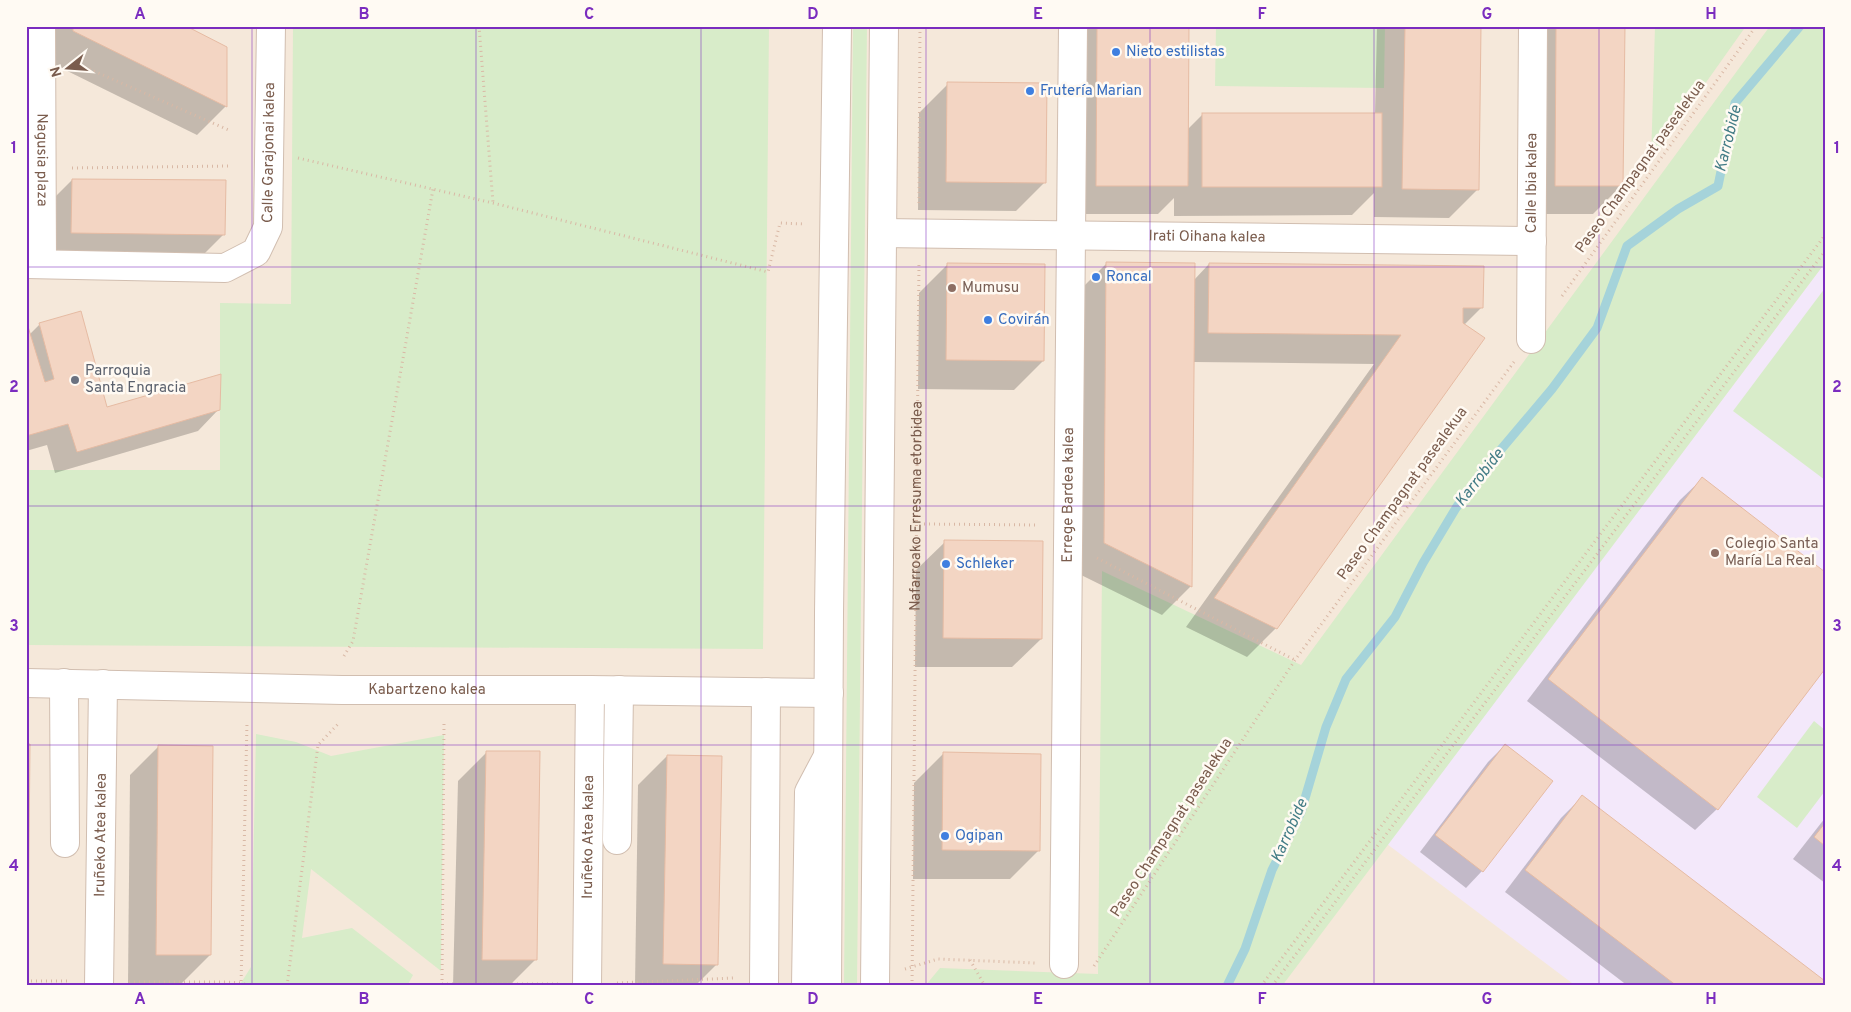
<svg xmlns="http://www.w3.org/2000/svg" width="1851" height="1012" viewBox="0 0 1851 1012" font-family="Overpass,sans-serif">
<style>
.residential{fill:#f5e8da}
.education{fill:#f3e8fa}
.green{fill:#d8ecc9}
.shadow{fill:#0003}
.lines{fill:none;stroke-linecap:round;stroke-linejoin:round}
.stream{stroke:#a5d3da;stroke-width:9}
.building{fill:#f3d5c3;stroke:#e6bba3}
.minor-casing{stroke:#d1beb0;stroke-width:30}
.path{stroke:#d9b8a5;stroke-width:3;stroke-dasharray:1 4;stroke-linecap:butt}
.minor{stroke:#fff;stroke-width:28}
.grid{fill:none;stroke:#7b2cbf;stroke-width:1;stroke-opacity:0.55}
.shop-dot{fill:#3f7fe0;stroke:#fffaf3;stroke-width:2}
.education-dot{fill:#8d6e63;stroke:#fffaf3;stroke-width:2}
.worship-dot{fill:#6b7280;stroke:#fffaf3;stroke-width:2}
.labels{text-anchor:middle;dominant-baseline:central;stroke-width:5;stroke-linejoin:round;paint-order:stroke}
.shop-label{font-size:15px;fill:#366cbe;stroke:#fffaf3;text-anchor:start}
.street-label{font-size:15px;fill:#7a5c4d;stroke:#fffaf3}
.education-label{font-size:15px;fill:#785e54;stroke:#fffaf3;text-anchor:start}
.worship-label{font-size:15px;fill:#5b616d;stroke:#fffaf3;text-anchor:start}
.water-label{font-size:16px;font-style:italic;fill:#437c86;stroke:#fffaf3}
.neatline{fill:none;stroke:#7b2cbf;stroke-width:2}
.grid-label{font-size:16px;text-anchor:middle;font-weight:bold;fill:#7b2cbf}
</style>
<rect width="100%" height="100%" fill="#fdf6ec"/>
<rect class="residential" x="26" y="26" width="1799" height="960"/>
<polygon class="education" points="1825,263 1825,986 1576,986 1387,844"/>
<g class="green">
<polygon points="293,26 769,26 763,649 26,645 26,470 220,470 220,303 291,304"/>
<polygon points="853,26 867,26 857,986 844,986"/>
<polygon points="1216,26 1385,26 1384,88 1215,86"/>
<polygon points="1655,26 1746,26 1651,160"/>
<polygon points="1770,26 1825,26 1825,263 1282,986 925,986 940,968 1098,974 1102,571 1301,665"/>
<polygon points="1825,288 1825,480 1733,411"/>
<polygon points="1814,721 1825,730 1825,791 1797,828 1757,797"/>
<polygon points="256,734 296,742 331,756 444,735 441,971 311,869 302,938 352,928 413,975 407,986 287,986 279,984 278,986 242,986 241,983 251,967"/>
</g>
<g class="shadow">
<polygon points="45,26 183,26 226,106 197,135 45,60"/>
<polygon points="1069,26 1188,26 1187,130 1203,114 1375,114 1377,26 1480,26 1478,189 1449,218 1374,217 1374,193 1352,215 1174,216 1174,198 1158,214 1067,214"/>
<polygon points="1528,26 1624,26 1622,185 1593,214 1527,214"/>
<polygon points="948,84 1045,182 1016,211 918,210 919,113"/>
<polygon points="72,180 224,234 195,263 43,262 43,209"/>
<polygon points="1107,263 1194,280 1209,264 1482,307 1464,325 1276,628 1247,657 1186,627 1374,364 1193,362 1191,586 1162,615 1075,572 1078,292"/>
<polygon points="948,264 1043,361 1014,390 918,389 919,293"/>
<polygon points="26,324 29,335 39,325 106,408 219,409 198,431 55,473 47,445 26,451"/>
<polygon points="1702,479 1825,667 1717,809 1695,830 1527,701 1680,500"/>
<polygon points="945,542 1041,639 1012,667 915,667 916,570"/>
<polygon points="1505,745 1482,871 1466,888 1420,852 1488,762"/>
<polygon points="159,746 210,955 181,984 128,983 130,775"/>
<polygon points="487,752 535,960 509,986 453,986 458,781"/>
<polygon points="943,754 1039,850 1010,879 913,879 914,783"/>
<polygon points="667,756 717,964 695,986 635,986 638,785"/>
<polygon points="1582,797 1825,986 1628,986 1505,892 1561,818"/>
<polygon points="1825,818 1825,883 1793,859"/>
</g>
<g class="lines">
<polyline class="stream" points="1227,986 1245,949 1272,870 1301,812 1326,727 1346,679 1395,617 1423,563 1456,508 1482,472 1552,389 1597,328 1627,246 1678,209 1718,186 1735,103 1800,26"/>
</g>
<g class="building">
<polygon points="73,26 186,26 227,47 227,107 73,31"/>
<polygon points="1097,26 1189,26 1188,186 1096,186"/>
<polygon points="1405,26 1481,26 1479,190 1402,189"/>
<polygon points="1556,26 1625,26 1623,186 1555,186"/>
<polygon points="947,82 1047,83 1046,183 946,182"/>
<rect x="1202" y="113" width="180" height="74"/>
<polygon points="72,179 226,180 225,235 71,233"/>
<polygon points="1106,262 1195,263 1192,587 1104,543"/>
<polygon points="947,263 1045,264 1044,361 946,360"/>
<polygon points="1209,263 1484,266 1483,308 1463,308 1463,323 1485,338 1277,629 1214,598 1401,335 1208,333"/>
<polygon points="81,311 107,407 221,374 220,410 77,452 68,424 26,436 26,320 45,382 54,379 39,323"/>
<polygon points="1702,477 1825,572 1825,669 1718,810 1548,679"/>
<polygon points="944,540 1043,541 1042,639 943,638"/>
<polygon points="26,744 30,744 28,953 26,953"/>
<polygon points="1505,744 1553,781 1483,872 1435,835"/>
<polygon points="158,745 213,746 211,955 156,955"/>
<polygon points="486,751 540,751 537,960 482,960"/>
<polygon points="943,752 1041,754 1040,851 942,850"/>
<polygon points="667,755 722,756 718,965 663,964"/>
<polygon points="1582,795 1825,981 1825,986 1677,986 1525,870"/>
<polygon points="1825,823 1825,846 1814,837"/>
</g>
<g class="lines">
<defs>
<g id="minor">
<path id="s2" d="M41,26L42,264"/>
<path id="s3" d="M882,233L1532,241"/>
<path id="s4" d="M26,264L225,268L256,252L268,227L271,26"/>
<path id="s5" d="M1531,339L1533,26"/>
<path id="s6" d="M26,683L342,690H590L829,693"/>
<polyline points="64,683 65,843"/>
<polyline points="617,840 619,690"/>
<path id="s7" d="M1064,964L1073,26"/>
<path id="s8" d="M99,986L103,684"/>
<path id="s9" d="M587,986L590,690"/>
<polyline points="764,986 766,692"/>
<polyline points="806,986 809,792 827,758"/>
<polyline points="827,986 829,613 837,26"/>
<polyline points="875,986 884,26"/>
</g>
</defs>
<use href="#minor" class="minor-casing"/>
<g class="path">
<polyline points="479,26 493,203"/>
<polyline points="71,61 231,131"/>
<polyline points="298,158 493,203 768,272 780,223 805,224"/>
<polyline points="72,168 230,166"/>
<polyline points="919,203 920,26"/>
<polyline points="1562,296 1756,26"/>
<polyline points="924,524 1039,525"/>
<polyline points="1097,558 1295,660"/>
<polyline points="344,656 353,641 433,189"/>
<polyline points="970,960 985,986"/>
<polyline points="1094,966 1295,660 1514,362"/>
<polyline points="905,969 938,959 1035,963"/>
<polyline points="26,981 71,981"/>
<polyline points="129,982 226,982 241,983 250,986"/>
<polyline points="617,983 734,978"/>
<polyline points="442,984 559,984"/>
<polyline points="442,985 444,724"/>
<polyline points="241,986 247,722"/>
<polyline points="287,986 318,745 339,723"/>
<path id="s1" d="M912,986L919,262"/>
<polyline points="1261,986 1825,235"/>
<polyline points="1272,986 1825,251"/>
</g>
<use href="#minor" class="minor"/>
</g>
<path class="grid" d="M252,26V986M476,26V986M701,26V986M926,26V986M1150,26V986M1374,26V986M1599,26V986M26,267H1825M26,506H1825M26,745H1825"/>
<g class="shop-dot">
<circle cx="1116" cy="52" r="5"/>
<circle cx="1030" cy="91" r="5"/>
<circle cx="1096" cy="277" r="5"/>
<circle cx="988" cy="320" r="5"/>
<circle cx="946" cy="564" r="5"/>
<circle cx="945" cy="836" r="5"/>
</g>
<g class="education-dot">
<circle cx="952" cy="288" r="5"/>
<circle cx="1715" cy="553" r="5"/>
</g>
<circle class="worship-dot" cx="75" cy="380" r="5"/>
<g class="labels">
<g class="shop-label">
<text x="1126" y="52">Nieto estilistas</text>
<text x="1040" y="91">Frutería Marian</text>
<text x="1106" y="277">Roncal</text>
<text x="998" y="320">Covirán</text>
<text x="956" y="564">Schleker</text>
<text x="955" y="836">Ogipan</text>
</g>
<g class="street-label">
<text stroke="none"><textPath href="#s4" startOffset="336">Calle Garajonai kalea</textPath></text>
<text stroke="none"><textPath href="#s2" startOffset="134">Nagusia plaza</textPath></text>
<text transform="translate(1641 167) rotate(-54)">Paseo Champagnat pasealekua</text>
<text stroke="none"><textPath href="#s5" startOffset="156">Calle Ibia kalea</textPath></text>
<text stroke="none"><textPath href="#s3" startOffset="325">Irati Oihana kalea</textPath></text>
<text transform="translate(1403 494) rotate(-54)">Paseo Champagnat pasealekua</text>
<text stroke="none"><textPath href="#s7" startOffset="469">Errege Bardea kalea</textPath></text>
<text stroke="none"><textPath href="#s1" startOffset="480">Nafarroako Erresuma etorbidea</textPath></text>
<text stroke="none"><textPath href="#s6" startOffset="401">Kabartzeno kalea</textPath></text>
<text transform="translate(1172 828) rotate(-57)">Paseo Champagnat pasealekua</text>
<text stroke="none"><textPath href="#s8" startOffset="151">Iruñeko Atea kalea</textPath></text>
<text stroke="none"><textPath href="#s9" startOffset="149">Iruñeko Atea kalea</textPath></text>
</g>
<g class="education-label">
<text x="962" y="288">Mumusu</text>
<text x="1725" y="544">Colegio Santa<tspan x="1725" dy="17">María La Real</tspan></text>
</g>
<g class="worship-label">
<text x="85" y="371">Parroquia<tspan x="85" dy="17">Santa Engracia</tspan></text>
</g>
<g class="water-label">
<text transform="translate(1729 139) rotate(-76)">Karrobide</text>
<text transform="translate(1480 478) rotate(-52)">Karrobide</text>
<text transform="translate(1290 831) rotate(-66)">Karrobide</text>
</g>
</g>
<rect width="1851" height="1012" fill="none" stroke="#fffaf3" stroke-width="55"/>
<g transform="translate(68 68) rotate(253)" stroke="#fffaf3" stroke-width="4" paint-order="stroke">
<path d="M0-4L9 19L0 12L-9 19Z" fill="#7a5c4d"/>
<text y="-8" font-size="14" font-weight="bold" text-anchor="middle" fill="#7a5c4d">N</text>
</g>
<rect x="28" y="28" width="1796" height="956" class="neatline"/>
<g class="grid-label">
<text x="140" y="19">A</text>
<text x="364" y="19">B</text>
<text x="589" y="19">C</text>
<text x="813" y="19">D</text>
<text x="1038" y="19">E</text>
<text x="1262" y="19">F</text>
<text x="1487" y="19">G</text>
<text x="1711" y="19">H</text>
<text x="14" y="153">1</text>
<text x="1837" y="153">1</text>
<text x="14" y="392">2</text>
<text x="1837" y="392">2</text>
<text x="14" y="631">3</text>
<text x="1837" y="631">3</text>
<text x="14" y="871">4</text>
<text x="1837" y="871">4</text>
<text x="140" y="1004">A</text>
<text x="364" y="1004">B</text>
<text x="589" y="1004">C</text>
<text x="813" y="1004">D</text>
<text x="1038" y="1004">E</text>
<text x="1262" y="1004">F</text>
<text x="1487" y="1004">G</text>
<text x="1711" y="1004">H</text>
</g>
</svg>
